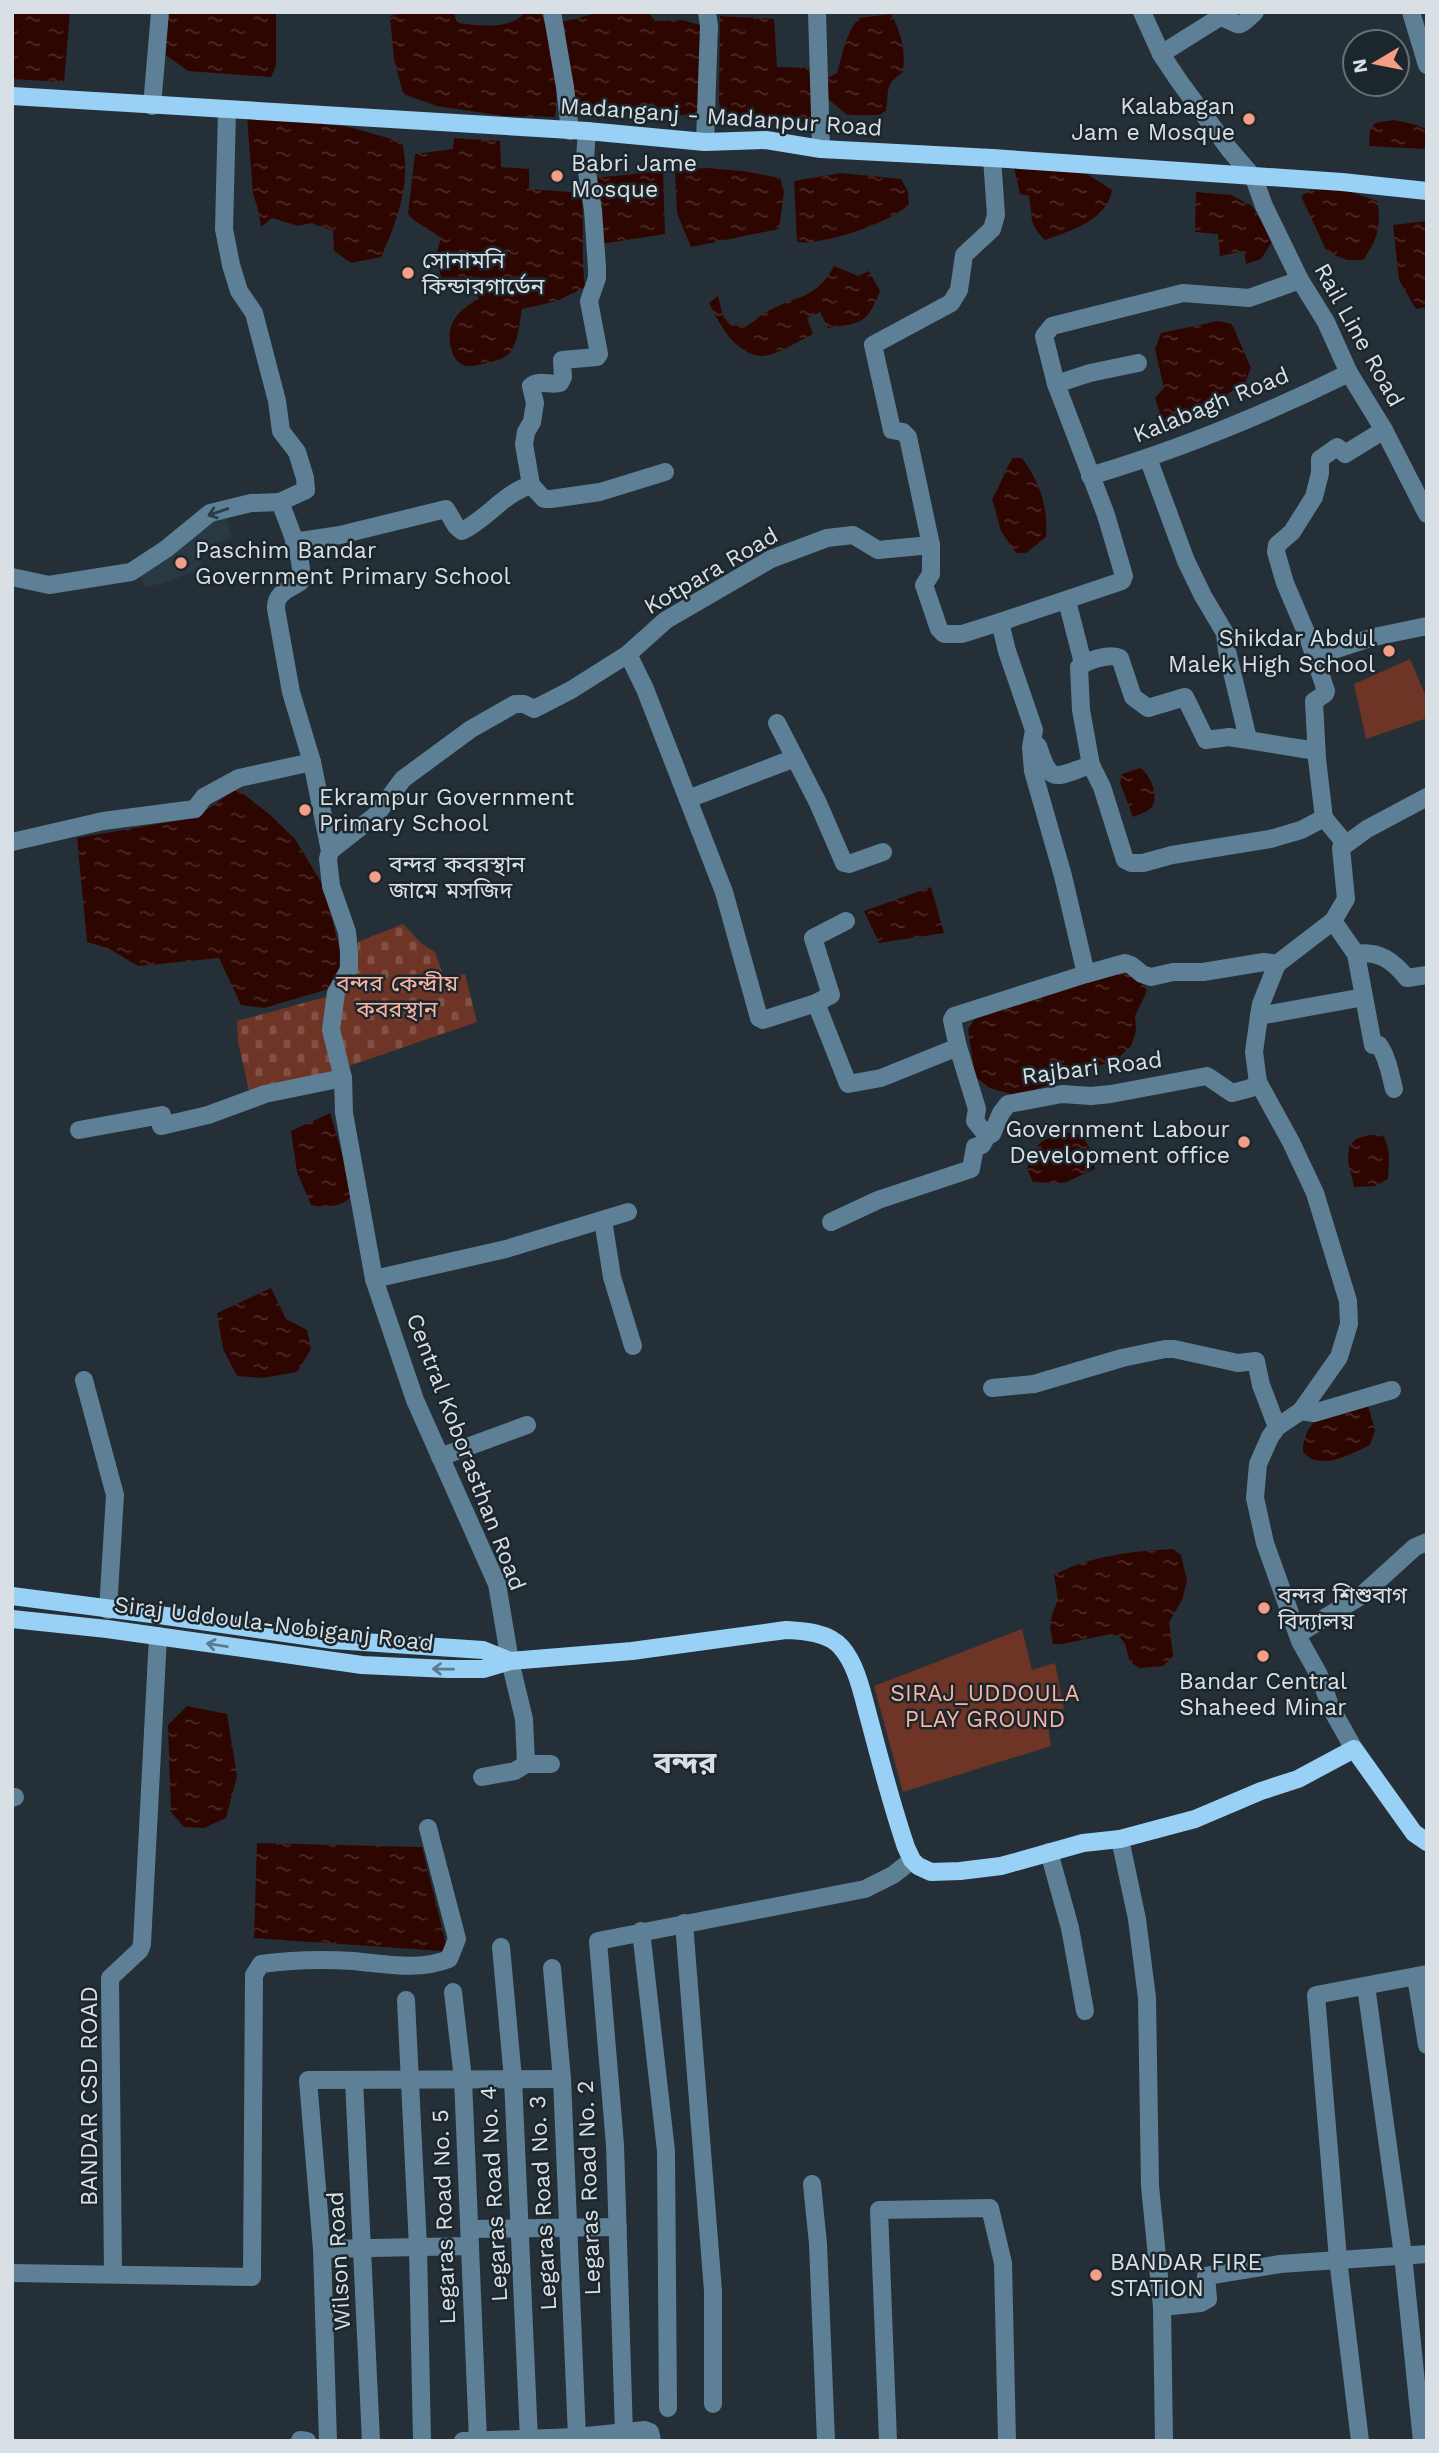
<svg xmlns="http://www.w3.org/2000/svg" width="1439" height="2453" viewBox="0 0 1439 2453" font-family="'Work Sans','Noto Sans Bengali',sans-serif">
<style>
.built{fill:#283944}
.cemetery{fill:url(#cemetery-stones)}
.green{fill:#6e3426}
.water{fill:url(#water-ripples)}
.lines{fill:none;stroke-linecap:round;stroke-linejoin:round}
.minor{stroke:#5e8096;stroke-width:18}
.major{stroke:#99d0f5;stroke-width:18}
.oneway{stroke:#2c3c47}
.oneway2{stroke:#5a7b91}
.poi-dot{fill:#f49e88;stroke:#1b262d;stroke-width:2.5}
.labels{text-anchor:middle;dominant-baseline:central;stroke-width:5;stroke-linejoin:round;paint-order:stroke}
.poi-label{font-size:23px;fill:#d9e0e5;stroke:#1b262d;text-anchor:start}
.street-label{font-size:23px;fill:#d9e0e5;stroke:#1b262d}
.park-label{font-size:23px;fill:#fab4a2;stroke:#1b262d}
.district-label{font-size:30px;font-weight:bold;fill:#d9e0e5;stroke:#1b262d}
</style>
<defs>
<pattern id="cemetery-stones" width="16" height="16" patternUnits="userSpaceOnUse" patternTransform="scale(1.75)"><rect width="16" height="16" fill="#6e3426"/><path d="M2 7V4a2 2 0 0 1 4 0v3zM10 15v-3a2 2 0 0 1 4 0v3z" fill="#825145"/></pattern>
<pattern id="water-ripples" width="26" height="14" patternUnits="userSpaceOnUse" patternTransform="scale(1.75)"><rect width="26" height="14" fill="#2e0601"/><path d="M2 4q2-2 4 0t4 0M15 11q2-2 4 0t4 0" fill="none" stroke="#4c2a26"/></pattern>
</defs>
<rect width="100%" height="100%" fill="#252f37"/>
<polygon class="built" points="224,512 232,537 199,550 203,568 164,583 145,587 141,576"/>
<g class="cemetery">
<polygon points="403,924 421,943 435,952 444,977 465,974 477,1022 349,1066 337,1024 344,998 356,970 358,942"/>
<polygon points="329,996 334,1078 250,1095 238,1042 237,1021"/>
</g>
<g class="green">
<polygon points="1410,659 1427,699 1427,718 1366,739 1354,684"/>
<polygon points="1022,1629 1032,1670 1055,1663 1064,1709 1046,1712 1051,1746 903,1792 874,1686"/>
</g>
<g class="water">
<polygon points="12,12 70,12 64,82 12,79"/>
<polygon points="166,12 276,12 276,66 271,77 188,71 163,53"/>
<path d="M404,12H454L456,20L459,23C479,26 512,30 525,12H540C554,40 560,86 555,117L504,116L437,106L403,94L394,59L390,16Z"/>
<path d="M600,12H648L655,21L682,20L704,26L703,107C694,116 677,117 665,113C659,111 657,105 651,103L634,112L607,110L598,112L592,107L574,108L564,37L566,31L562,22Z"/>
<path d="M891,14C901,32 906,52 903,72C883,86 890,90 886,111L879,115H847L827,98V78L837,73C843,53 845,34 859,18Z"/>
<polygon points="720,16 774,19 777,67 810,68 817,124 752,119 726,122 719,103"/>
<path d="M247,116L349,127L402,142C412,182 397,221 381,257L351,263L334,251L333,231L311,223L298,226L272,218L261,227L258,209L253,194Z"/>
<polygon points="1394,120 1417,125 1426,129 1426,149 1369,146 1370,130 1375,123"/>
<path d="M454,138L500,141L501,167L529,169V189L582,193C584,224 581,256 585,287L557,301L522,309C519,323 519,339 511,351C505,359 496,361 487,363C470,367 458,370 452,351C443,327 458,309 479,299L475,284L442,279L435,258L441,238C430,229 417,225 408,214L415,154L453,149Z"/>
<path d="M1044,167L1087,174L1112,190C1107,220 1071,231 1045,240C1028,223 1033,218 1029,196L1020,194L1014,168Z"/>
<polygon points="707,168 742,171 780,178 784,192 779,229 691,247 677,213 675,170"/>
<polygon points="663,171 665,234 601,244 594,178"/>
<path d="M841,173L901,179L908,191L909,204C893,222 821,246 797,242L794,181Z"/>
<path d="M1343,189L1377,201C1382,225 1377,241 1363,260H1347L1327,252L1301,196L1311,190Z"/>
<polygon points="1196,192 1231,195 1252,206 1274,239 1261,259 1246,264 1244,251 1220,256 1218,234 1195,232"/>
<polygon points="1427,221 1427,307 1416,309 1399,280 1393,225"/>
<path d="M834,266L858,276L869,271L880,291C867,324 862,323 828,328L820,312L807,318L813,334C800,340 776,356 762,356C735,355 719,323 709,303L718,296L723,316L730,325L747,326C755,321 762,314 770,310C799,295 817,298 834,266Z"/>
<polygon points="1218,321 1232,324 1251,368 1245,383 1180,423 1162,420 1155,398 1164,388 1155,349 1161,333"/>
<path d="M1013,458H1022C1040,482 1048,507 1046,537L1026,553H1016L1001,531L992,499C1001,486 1004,470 1013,458Z"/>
<path d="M1140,768C1150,774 1158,793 1153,805C1149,812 1140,814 1133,817L1120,783L1122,774Z"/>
<path d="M237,789L269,814L295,839L324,887L340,951L339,972L334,983L325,990L264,1008L241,1005L219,958L138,966L108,948L87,942L77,838L192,818C208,811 222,798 237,789Z"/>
<polygon points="931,887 944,933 879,943 864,911"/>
<polygon points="1128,972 1140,980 1147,991 1135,1016 1136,1031 1131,1046 1117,1059 1018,1096 990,1088 975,1077 968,1029 974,1020 991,1010 1106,975"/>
<path d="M330,1113L354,1194C344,1207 325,1208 311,1205L297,1172L291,1131Z"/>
<path d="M1073,1132L1083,1136L1091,1151L1095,1169L1064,1183L1033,1182L1027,1169C1035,1140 1045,1137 1073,1132Z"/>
<path d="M1369,1135H1383C1391,1150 1389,1164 1388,1179L1375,1186L1354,1187L1348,1161L1349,1146L1356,1139Z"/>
<polygon points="271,1288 286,1319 307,1330 311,1349 297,1372 263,1378 237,1376 223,1349 217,1313"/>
<path d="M1368,1406L1375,1430L1370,1445C1351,1454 1320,1472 1303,1452C1304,1412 1337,1412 1368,1406Z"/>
<path d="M1173,1549L1181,1555L1187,1581L1182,1600L1169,1622L1173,1656L1163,1666L1140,1668L1130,1662L1125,1644L1119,1636L1111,1634L1062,1644H1053L1050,1627L1052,1615L1058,1600L1054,1575C1089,1556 1133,1551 1173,1549Z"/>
<polygon points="187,1706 227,1714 237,1776 226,1818 204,1828 184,1827 171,1812 168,1725"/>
<polygon points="257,1843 422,1847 446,1944 442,1951 254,1938"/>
</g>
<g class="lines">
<g class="minor">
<polyline points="552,12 565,87 570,131"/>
<polyline points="817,12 821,149"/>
<polyline points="1142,12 1161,54 1179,81 1229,149 1254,178 1264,206 1300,280 1326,322 1349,373 1384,430 1427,514"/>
<polyline points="1411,12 1427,65"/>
<path d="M1161,54L1220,17C1241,23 1235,32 1255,12"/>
<polyline points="152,106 160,12"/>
<path d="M227,111L224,229L231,265L239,291L254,313L277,401L281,431L297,452L305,478L306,490L280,502C287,521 306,563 300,582C288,590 275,593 276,609L291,692L312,762L330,851L328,859L331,886L347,932L349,952V969L336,993L331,1030L343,1078L344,1113L374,1279L415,1400L497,1584L510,1661L524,1719L526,1764L515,1771L482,1777"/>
<polyline points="705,142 709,26 707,12"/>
<polyline points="1056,384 1090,373 1138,363"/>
<polyline points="1148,458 1186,561 1203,596 1225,633 1227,651 1248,739"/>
<path d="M1090,476C1178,450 1266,414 1349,373"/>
<polyline points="531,485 544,499 551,499 600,492 665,472"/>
<path d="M294,542L340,535L446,509L456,526L462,531C487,519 504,493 531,485L524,444L526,432L532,422L535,403L531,386C540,379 550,386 560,383L563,377L562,360L597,357L599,354L589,301L597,278V268L593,210L585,159L587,131"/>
<polyline points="931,545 931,574 924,585 939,629 944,634 962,634 1000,622"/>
<polyline points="12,577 49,585 131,572 166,549 210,513 251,503 280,502"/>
<polyline points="1067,601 1083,663"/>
<polyline points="628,654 645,689 724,892 759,1018 763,1020 816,1003"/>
<polyline points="1315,656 1374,637 1427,626"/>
<polyline points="777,723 818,803 844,863 849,864 883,852"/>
<path d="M1038,746C1051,787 1056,776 1091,765L1102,787L1125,860L1131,863H1143L1172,855L1270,839L1301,830L1324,818"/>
<path d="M1091,765L1081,710L1079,667C1088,660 1110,653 1120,658L1133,697L1148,708L1185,697L1206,740L1229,737L1316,751"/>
<polyline points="688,799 795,758"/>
<polyline points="12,842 103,821 195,809 204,797 239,778 312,762"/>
<polyline points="1345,843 1324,818 1317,759 1314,701 1325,694 1326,691 1308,637 1285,583 1276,552 1277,545 1292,532 1314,497 1320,473 1320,459 1337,447 1345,454 1384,430"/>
<polyline points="330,851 376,815 403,779 471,729 515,704 524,704 534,709 571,690 628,654 666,620 771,559 827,538 853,535 878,550 931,545 908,437 903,432 892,430 873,345 951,303 959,290 964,255 992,229 996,215 992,158"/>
<polyline points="846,921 813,938 831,995 816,1003 848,1084 881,1078 958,1047 977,1109 975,1121 987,1136 992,1134 1001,1113 1008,1104 1062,1094 1091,1096 1111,1094 1207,1076 1232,1093 1251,1088 1258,1082"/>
<path d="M1333,921L1356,954L1373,1045H1379C1388,1058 1390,1074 1394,1089"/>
<path d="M1356,954C1379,950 1393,961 1407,978L1427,975"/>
<polyline points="1277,964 1264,962 1203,972 1173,972 1151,977 1142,974 1131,965 1125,963 1086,974 1063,876 1033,771 1031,747 1034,730 1007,651 1000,622 1122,581 1124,576 1106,515 1056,384 1044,336 1052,326 1183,293 1249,298 1300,280"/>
<polyline points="1259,1016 1364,997"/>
<polyline points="958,1047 952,1020 954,1016 1086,974"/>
<polyline points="79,1130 162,1115 161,1126 208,1115 265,1094 343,1078"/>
<polyline points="603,1220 612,1277 633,1346"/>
<polyline points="831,1222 878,1200 971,1169 975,1147 982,1145 987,1136"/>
<polyline points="374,1279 506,1249 628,1212"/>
<polyline points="84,1380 115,1495 108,1610"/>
<polyline points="992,1388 1034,1384 1122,1358 1165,1349 1174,1349 1238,1363 1256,1361 1261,1385 1277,1427"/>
<polyline points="1301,1411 1314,1413 1392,1390"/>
<polyline points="440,1457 527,1425"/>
<polyline points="1298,1634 1361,1596 1415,1547 1427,1542"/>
<polyline points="1354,1749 1331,1708 1319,1675 1300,1641 1265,1543 1255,1498 1258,1464 1270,1437 1277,1427 1301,1411 1339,1357 1349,1324 1348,1301 1315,1193 1291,1142 1258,1082 1254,1052 1259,1016 1261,1004 1277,964 1333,921 1346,899 1341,848 1367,829 1427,797"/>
<polyline points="526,1764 551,1764"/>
<polyline points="12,1798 15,1797"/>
<polyline points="1120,1839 1137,1919 1147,1998 1150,2186 1162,2307 1164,2441"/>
<polyline points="1049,1852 1070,1928 1085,2011"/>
<polyline points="684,1923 713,2291 713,2404"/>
<polyline points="641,1931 666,2151 668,2408"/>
<polyline points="501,1947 513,2079 529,2440"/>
<polyline points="552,1968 562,2079 577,2437"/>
<polyline points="1416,1977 1427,2045"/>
<polyline points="1366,1986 1403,2255 1422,2441"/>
<polyline points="453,1992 463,2079 478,2440"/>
<polyline points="406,2000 418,2247 422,2441"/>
<polyline points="354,2080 371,2441"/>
<polyline points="812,2184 818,2244 826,2441"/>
<polyline points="470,2229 618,2227"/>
<polyline points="322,2249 470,2246"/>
<path d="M12,2273L252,2277L254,1975L261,1964C291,1960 323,1959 353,1961C385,1964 419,1971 449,1959L457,1939L428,1828"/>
<polyline points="113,2274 110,1978 140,1950 142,1944 158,1636"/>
<polyline points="1162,2307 1201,2303 1208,2299 1206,2276 1280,2264 1427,2254"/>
<polyline points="624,2433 615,2145 598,1941 865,1889 893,1875 912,1860"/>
<polyline points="300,2440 307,2441"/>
<polyline points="328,2441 322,2249 308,2080 562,2079"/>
<polyline points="463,2441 577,2437 645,2430 650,2432 652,2441"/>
<polyline points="888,2441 879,2210 990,2208 1003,2263 1007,2441"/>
<polyline points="1360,2441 1338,2259 1316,1995 1427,1974"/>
</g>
<g class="major">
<polyline points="12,96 587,131 705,142 766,140 821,149 992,158 1342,182 1427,191"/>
<polyline points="12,1596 159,1615 333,1640 483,1650 510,1661"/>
<path d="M12,1619L107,1629L362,1665L448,1669H483L510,1661L632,1651L786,1630C804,1631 828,1632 841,1647C858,1666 863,1698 870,1722C881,1764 892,1806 906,1847L912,1860L918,1866L931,1872L960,1871L1001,1866L1083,1843L1120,1839L1195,1819L1261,1791L1298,1779L1354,1749L1414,1833L1427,1842"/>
</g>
</g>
<defs><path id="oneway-shaft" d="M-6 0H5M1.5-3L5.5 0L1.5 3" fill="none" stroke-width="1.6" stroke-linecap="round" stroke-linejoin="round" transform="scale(1.75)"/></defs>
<use class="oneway" href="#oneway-shaft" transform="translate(218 512) rotate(161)"/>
<g class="oneway2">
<use href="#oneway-shaft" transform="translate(217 1645) rotate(-171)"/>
<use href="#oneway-shaft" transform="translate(443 1669) rotate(-179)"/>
</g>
<g class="poi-dot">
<circle cx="1249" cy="119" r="7"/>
<circle cx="557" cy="176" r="7"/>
<circle cx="408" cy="273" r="7"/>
<circle cx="181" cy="563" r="7"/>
<circle cx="1389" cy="651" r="7"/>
<circle cx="305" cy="810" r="7"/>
<circle cx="375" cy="877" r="7"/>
<circle cx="1244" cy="1142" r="7"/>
<circle cx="1264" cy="1608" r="7"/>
<circle cx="1263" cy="1656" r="7"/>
<circle cx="1096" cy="2275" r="7"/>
</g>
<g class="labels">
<g class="poi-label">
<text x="1235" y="106" text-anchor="end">Kalabagan<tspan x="1235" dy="26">Jam e Mosque</tspan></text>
<text x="571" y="163">Babri Jame<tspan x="571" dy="26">Mosque</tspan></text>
<text x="422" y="260">সোনামনি<tspan x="422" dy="26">কিন্ডারগার্ডেন</tspan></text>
<text x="195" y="550">Paschim Bandar<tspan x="195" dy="26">Government Primary School</tspan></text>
<text x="1375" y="638" text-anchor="end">Shikdar Abdul<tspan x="1375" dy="26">Malek High School</tspan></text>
<text x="319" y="797">Ekrampur Government<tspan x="319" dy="26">Primary School</tspan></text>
<text x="389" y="864">বন্দর কবরস্থান<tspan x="389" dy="26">জামে মসজিদ</tspan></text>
<text x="1230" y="1129" text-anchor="end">Government Labour<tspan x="1230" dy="26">Development office</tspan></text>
<text x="1278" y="1595">বন্দর শিশুবাগ<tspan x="1278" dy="26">বিদ্যালয়</tspan></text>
<text x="1263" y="1681" text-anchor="middle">Bandar Central<tspan x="1263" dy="26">Shaheed Minar</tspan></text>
<text x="1110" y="2262">BANDAR FIRE<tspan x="1110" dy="26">STATION</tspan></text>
</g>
<g class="street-label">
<text transform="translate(721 117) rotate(4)">Madanganj - Madanpur Road</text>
<text transform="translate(1359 335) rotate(61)">Rail Line Road</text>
<text transform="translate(1211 405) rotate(-22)">Kalabagh Road</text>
<text transform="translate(711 571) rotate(-30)">Kotpara Road</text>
<text transform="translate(1092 1068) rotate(-7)">Rajbari Road</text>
<text transform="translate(466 1452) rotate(69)">Central Koborasthan Road</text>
<text transform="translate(274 1624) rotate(7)">Siraj Uddoula-Nobiganj Road</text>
<text transform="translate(89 2096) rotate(-90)">BANDAR CSD ROAD</text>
<text transform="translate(589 2188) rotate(-92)">Legaras Road No. 2</text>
<text transform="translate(494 2194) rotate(-93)">Legaras Road No. 4</text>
<text transform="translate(543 2203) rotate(-93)">Legaras Road No. 3</text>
<text transform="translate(444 2217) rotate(-92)">Legaras Road No. 5</text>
<text transform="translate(339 2261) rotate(-93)">Wilson Road</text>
</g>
<g class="park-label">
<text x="397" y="983">বন্দর কেন্দ্রীয়<tspan x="397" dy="26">কবরস্থান</tspan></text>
<text x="985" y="1693">SIRAJ_UDDOULA<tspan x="985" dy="26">PLAY GROUND</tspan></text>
</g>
<g class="district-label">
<text x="685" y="1762">বন্দর</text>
</g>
</g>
<rect width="1439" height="2453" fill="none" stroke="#d9e0e5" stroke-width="28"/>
<g transform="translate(1376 63) rotate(260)"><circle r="33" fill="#1b262d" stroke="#677077" stroke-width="2"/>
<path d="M0-5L12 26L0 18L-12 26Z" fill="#f49e88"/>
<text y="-10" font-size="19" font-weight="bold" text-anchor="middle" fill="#d9e0e5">N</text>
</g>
</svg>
